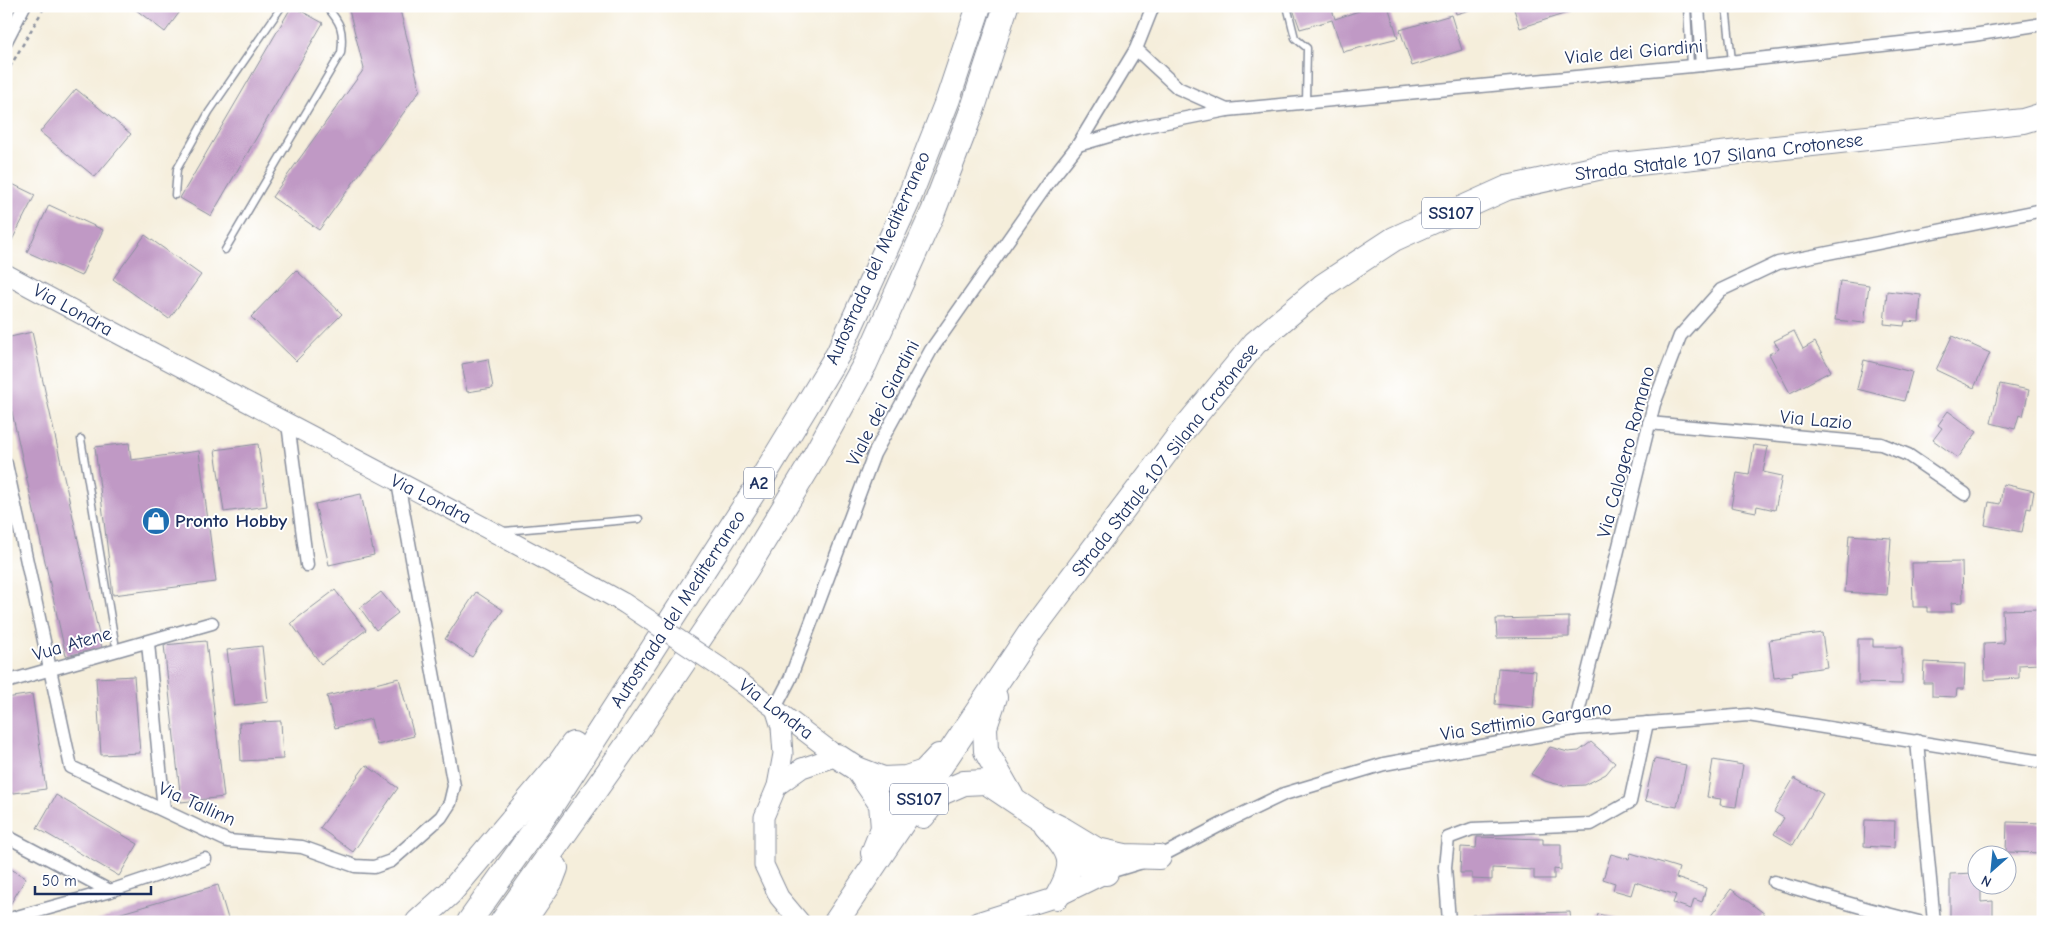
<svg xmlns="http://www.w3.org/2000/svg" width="2049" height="928" viewBox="0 0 2049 928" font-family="'Comic Neue',sans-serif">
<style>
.building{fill:#c099c5}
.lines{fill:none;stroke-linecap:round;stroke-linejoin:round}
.lane-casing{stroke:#888e9c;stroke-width:9}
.street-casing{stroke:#888e9c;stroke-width:15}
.secondary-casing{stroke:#888e9c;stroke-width:21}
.highway-casing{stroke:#888e9c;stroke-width:26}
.path{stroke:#888e9c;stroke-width:2.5;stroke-dasharray:4 4;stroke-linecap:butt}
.lane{stroke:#fff;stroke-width:6}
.street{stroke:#fff;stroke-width:12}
.secondary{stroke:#fff;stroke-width:19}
.highway{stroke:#fff;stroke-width:24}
.secondary-bridge-casing{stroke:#888e9c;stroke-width:21;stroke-linecap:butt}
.secondary-bridge{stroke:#fff;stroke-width:19}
.labels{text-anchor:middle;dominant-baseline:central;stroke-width:4;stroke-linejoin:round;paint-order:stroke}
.shield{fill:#fff;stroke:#5f6d8e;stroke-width:1}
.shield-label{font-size:18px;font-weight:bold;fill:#1b2f5e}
.street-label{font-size:19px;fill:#1b2f5e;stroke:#fff}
.poi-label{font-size:19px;font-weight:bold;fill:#1b2f5e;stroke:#fff;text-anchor:start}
</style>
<rect width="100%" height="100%" fill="#fff"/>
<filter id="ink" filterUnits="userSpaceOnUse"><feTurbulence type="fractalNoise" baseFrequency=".02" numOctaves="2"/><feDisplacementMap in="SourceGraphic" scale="10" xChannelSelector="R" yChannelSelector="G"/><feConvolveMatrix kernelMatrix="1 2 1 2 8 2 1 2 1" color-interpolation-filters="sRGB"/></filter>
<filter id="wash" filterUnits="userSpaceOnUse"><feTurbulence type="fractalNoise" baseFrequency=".0096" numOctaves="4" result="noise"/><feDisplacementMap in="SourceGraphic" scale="20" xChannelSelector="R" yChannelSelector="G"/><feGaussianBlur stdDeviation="1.12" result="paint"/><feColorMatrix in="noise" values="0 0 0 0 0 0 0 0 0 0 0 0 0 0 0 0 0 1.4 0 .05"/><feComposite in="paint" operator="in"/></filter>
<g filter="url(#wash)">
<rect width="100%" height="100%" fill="#f5eedb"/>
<g id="blocks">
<g class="building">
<polygon points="131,6 184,6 165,32"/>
<polygon points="292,6 323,23 211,216 180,198"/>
<polygon points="348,6 399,6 420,90 319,230 272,197 364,69"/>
<polygon points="1292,6 1331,6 1335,19 1374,6 1388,6 1398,38 1343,52 1332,20 1300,29"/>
<polygon points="1454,6 1480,6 1480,7 1456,14"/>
<polygon points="1513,6 1568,6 1570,12 1520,28"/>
<polygon points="1451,15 1462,50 1412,66 1400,30"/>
<polygon points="76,89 131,134 95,177 40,132"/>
<polygon points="6,181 35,195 6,252"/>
<polygon points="49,205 103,230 81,276 27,252"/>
<polygon points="145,235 201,275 169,319 113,279"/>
<polygon points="296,270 342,314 296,361 251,317"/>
<polygon points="1840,281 1869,285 1864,323 1835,320"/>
<polygon points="1887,291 1921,295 1919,322 1905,321 1904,326 1884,324"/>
<polygon points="1794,331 1803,349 1815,342 1831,371 1790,393 1769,354 1779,349 1774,341"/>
<polygon points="32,332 102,648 66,656 6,385 6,338"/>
<polygon points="1952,336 1990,353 1974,388 1936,370"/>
<polygon points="488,359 493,388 467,392 462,364"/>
<polygon points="1864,360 1912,372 1904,401 1857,389"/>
<polygon points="2000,384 2029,390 2023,416 2019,415 2015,429 1991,423"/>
<polygon points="1948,411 1977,432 1958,458 1933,440 1942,428 1938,425"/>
<polygon points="129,443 131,460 199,451 216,582 113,595 95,447"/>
<polygon points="258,444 267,506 224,512 215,450"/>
<polygon points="1754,445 1768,447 1763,472 1782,476 1775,510 1757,506 1756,512 1731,507 1737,473 1749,475"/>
<polygon points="2003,484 2034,491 2031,509 2027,508 2022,532 1985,525 1989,502 2000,504"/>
<polygon points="361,494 374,555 329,565 315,504"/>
<polygon points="1849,535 1891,538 1887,595 1845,592"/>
<polygon points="1962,562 1963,602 1951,603 1952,612 1927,612 1927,607 1913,607 1912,563"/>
<polygon points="335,590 366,630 321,664 291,623"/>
<polygon points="381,592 398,613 376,630 360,608"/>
<polygon points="476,592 503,610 472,657 445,639"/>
<polygon points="2038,609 2040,664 2019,665 2019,678 1985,680 1984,644 2004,643 2002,610"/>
<polygon points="1569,617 1569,637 1497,638 1496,619"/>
<polygon points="1822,633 1827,667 1792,672 1793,676 1774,678 1769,640"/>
<polygon points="1858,639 1873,639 1873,647 1902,647 1902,684 1858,683"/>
<polygon points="206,641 224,797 181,802 164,645"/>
<polygon points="262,646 268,702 234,706 227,650"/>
<polygon points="1924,662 1965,664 1964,689 1957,689 1956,697 1932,696 1932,683 1923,683"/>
<polygon points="1498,668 1536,671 1533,708 1495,704"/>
<polygon points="134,676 140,753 101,755 96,678"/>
<polygon points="399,678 414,736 377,745 371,719 335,728 327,696"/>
<polygon points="32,694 46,789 6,794 6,698"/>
<polygon points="281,721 283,759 241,761 239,723"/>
<polygon points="1591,742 1615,763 1606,774 1585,785 1564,786 1545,781 1531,774 1550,747 1568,752 1579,751"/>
<polygon points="1654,759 1686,765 1677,807 1645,801"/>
<polygon points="1713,760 1743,765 1736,807 1720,805 1721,799 1707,797"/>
<polygon points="366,765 398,788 353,852 320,828"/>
<polygon points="1794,778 1823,794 1793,845 1774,834 1784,818 1774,812"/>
<polygon points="56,795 138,844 119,876 37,828"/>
<polygon points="1865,820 1895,821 1894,848 1864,846"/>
<polygon points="2007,822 2043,823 2043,853 2006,852"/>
<polygon points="1477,837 1543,839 1543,844 1561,844 1561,870 1554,869 1554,879 1534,879 1534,870 1492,868 1492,880 1472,879 1472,873 1460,873 1461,847 1476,848"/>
<polygon points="1631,853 1679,868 1676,878 1706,888 1702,902 1694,899 1691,909 1673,903 1676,895 1635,882 1631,895 1613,890 1615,883 1603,879 1611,854 1629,859"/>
<polygon points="6,866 26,878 8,908 6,908"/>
<polygon points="1976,873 1976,886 1981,886 1981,902 1993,901 1993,920 1950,921 1950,874"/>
<polygon points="218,885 229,922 95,922 94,921"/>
<polygon points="1731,889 1765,914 1759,922 1707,921"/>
<polygon points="1570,912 1571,922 1472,922 1472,915"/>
<polygon points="1598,914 1625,921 1625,922 1596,922"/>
</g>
</g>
</g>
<g filter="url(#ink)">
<use href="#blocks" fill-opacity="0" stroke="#888e9c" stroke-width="1"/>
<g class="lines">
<defs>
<g id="lane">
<polyline points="1287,6 1295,38 1307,48 1306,103"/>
<polyline points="1687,6 1690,66"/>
<polyline points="1726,6 1732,61"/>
<polyline points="175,195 177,169 209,112 282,6"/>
<path d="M225,250L341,53C344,30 341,23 326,6"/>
<polyline points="81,439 115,642"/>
<polyline points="504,531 639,519"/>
</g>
<g id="street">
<polyline points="1698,6 1702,65"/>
<polyline points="6,41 24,6"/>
<polyline points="1136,49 1178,88 1227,110"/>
<polyline points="1078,145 1136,128 1227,110 1702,65 1973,35 2043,24"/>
<polyline points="1649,423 1881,444 1908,455 1965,494"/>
<polyline points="288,424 307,565"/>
<polyline points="6,464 71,767 228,841 302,847 355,866 374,867 391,861 441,817 450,803 454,786 398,483"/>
<polyline points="148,643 164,810"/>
<polyline points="6,682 212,623"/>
<polyline points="775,708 790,679 874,454 931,350 1048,183 1078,145 1136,49 1153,6"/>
<polyline points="1574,729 1654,404 1680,336 1721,290 1778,263 2043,210"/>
<polyline points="1917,741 1934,922"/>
<polyline points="6,836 110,891"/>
<polyline points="1106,873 1159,857 1228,821 1284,794 1384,764 1574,729 1748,715 2043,762"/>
<polyline points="1774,882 1868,909 1919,922"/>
<polyline points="6,920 110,891 205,859"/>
<polyline points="1449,922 1445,867 1448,838 1472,829 1591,824 1630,802 1647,723"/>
</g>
<g id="secondary">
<path d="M6,274C211,385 420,490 624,603"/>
<polyline points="724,670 837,756"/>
<polyline points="775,708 781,727 783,754 777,786 764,817 764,865 779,897 800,922"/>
<polyline points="777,786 802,768 837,756"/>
<polyline points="977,922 1057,897 1106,873"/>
</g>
<g id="highway">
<polyline points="995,697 985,727 986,751 1011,795"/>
<polyline points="837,756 857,769 883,779 906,778 924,772 939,756"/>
<polyline points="857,769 881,804 883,828 873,853"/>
<polyline points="923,816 941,793 964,783 986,782 1040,818 1064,830 1097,850 1125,856 1159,857"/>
<path d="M1046,825C1072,854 1077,862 1057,897"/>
<path d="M1063,844C1077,858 1087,869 1106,873L1104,862L1097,850"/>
<polyline points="418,922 450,893 559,764 573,744"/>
<polyline points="469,922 550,808 757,487 838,354 907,203 948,99 979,6"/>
<polyline points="502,922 637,731 746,570 808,468 865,364 933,212 973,108 1006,6"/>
<polyline points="523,922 551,881 556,868"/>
<polyline points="836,922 1030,633 1180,434 1255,343 1324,285 1394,239 1507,188 1602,167 2023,121 2043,115"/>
</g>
</defs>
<use href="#lane" class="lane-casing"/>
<use href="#street" class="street-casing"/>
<use href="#secondary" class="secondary-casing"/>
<use href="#highway" class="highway-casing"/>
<polyline class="path" points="6,74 45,6"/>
<use href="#lane" class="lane"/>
<use href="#street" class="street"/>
<use href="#secondary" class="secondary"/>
<use href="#highway" class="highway"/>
<defs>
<polyline id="secondary-bridge" points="624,603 724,670"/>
</defs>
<use href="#secondary-bridge" class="secondary-bridge-casing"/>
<use href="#secondary-bridge" class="secondary-bridge"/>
</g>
</g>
<defs>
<symbol id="shop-disc" viewBox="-11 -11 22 22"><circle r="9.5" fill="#1f6fb2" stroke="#fff"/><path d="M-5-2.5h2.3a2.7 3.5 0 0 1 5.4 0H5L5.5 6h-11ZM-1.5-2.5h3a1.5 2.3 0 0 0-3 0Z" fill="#fff"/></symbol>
</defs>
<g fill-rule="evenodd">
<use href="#shop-disc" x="140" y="505" width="32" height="32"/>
</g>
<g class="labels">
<g class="shield">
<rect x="1422" y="197.5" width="58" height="31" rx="4"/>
<rect x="744" y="467.5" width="30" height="31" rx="4"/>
<rect x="890" y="783.5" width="58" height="31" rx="4"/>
</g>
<g class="shield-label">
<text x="1451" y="213">SS107</text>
<text x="759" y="483">A2</text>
<text x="919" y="799">SS107</text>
</g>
<g class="street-label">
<text transform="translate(1634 52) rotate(-5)">Viale dei Giardini</text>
<text transform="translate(1719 157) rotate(-7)">Strada Statale 107 Silana Crotonese</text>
<text transform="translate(878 258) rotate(-66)">Autostrada del Mediterraneo</text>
<text transform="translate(73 310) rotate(29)">Via Londra</text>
<text transform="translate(883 403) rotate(-63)">Viale dei Giardini</text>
<text transform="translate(1816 420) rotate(5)">Via Lazio</text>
<text transform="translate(1626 452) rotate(-75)">Via Calogero Romano</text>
<text transform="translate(1165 460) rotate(-52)">Strada Statale 107 Silana Crotonese</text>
<text transform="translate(431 499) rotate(27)">Via Londra</text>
<text transform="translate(678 609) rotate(-57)">Autostrada del Mediterraneo</text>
<text transform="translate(72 644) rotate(-16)">Vua Atene</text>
<text transform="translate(776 709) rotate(37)">Via Londra</text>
<text transform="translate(1526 721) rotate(-9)">Via Settimio Gargano</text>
<text transform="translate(197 804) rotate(24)">Via Tallinn</text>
</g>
<g class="poi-label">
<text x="175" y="521">Pronto Hobby</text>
</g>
</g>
<rect width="2049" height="928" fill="none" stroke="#fff" stroke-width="25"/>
<g transform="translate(1992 870) rotate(207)"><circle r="24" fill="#ffffff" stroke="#a4acbf"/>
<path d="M0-4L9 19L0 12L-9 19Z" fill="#1f6fb2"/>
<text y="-8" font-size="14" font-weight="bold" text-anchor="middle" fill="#1b2f5e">N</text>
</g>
<path d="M35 886v8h116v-8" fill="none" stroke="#1b2f5e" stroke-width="2.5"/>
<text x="42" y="886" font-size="15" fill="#1b2f5e" stroke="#ffffff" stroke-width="4" paint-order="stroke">50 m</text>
</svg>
